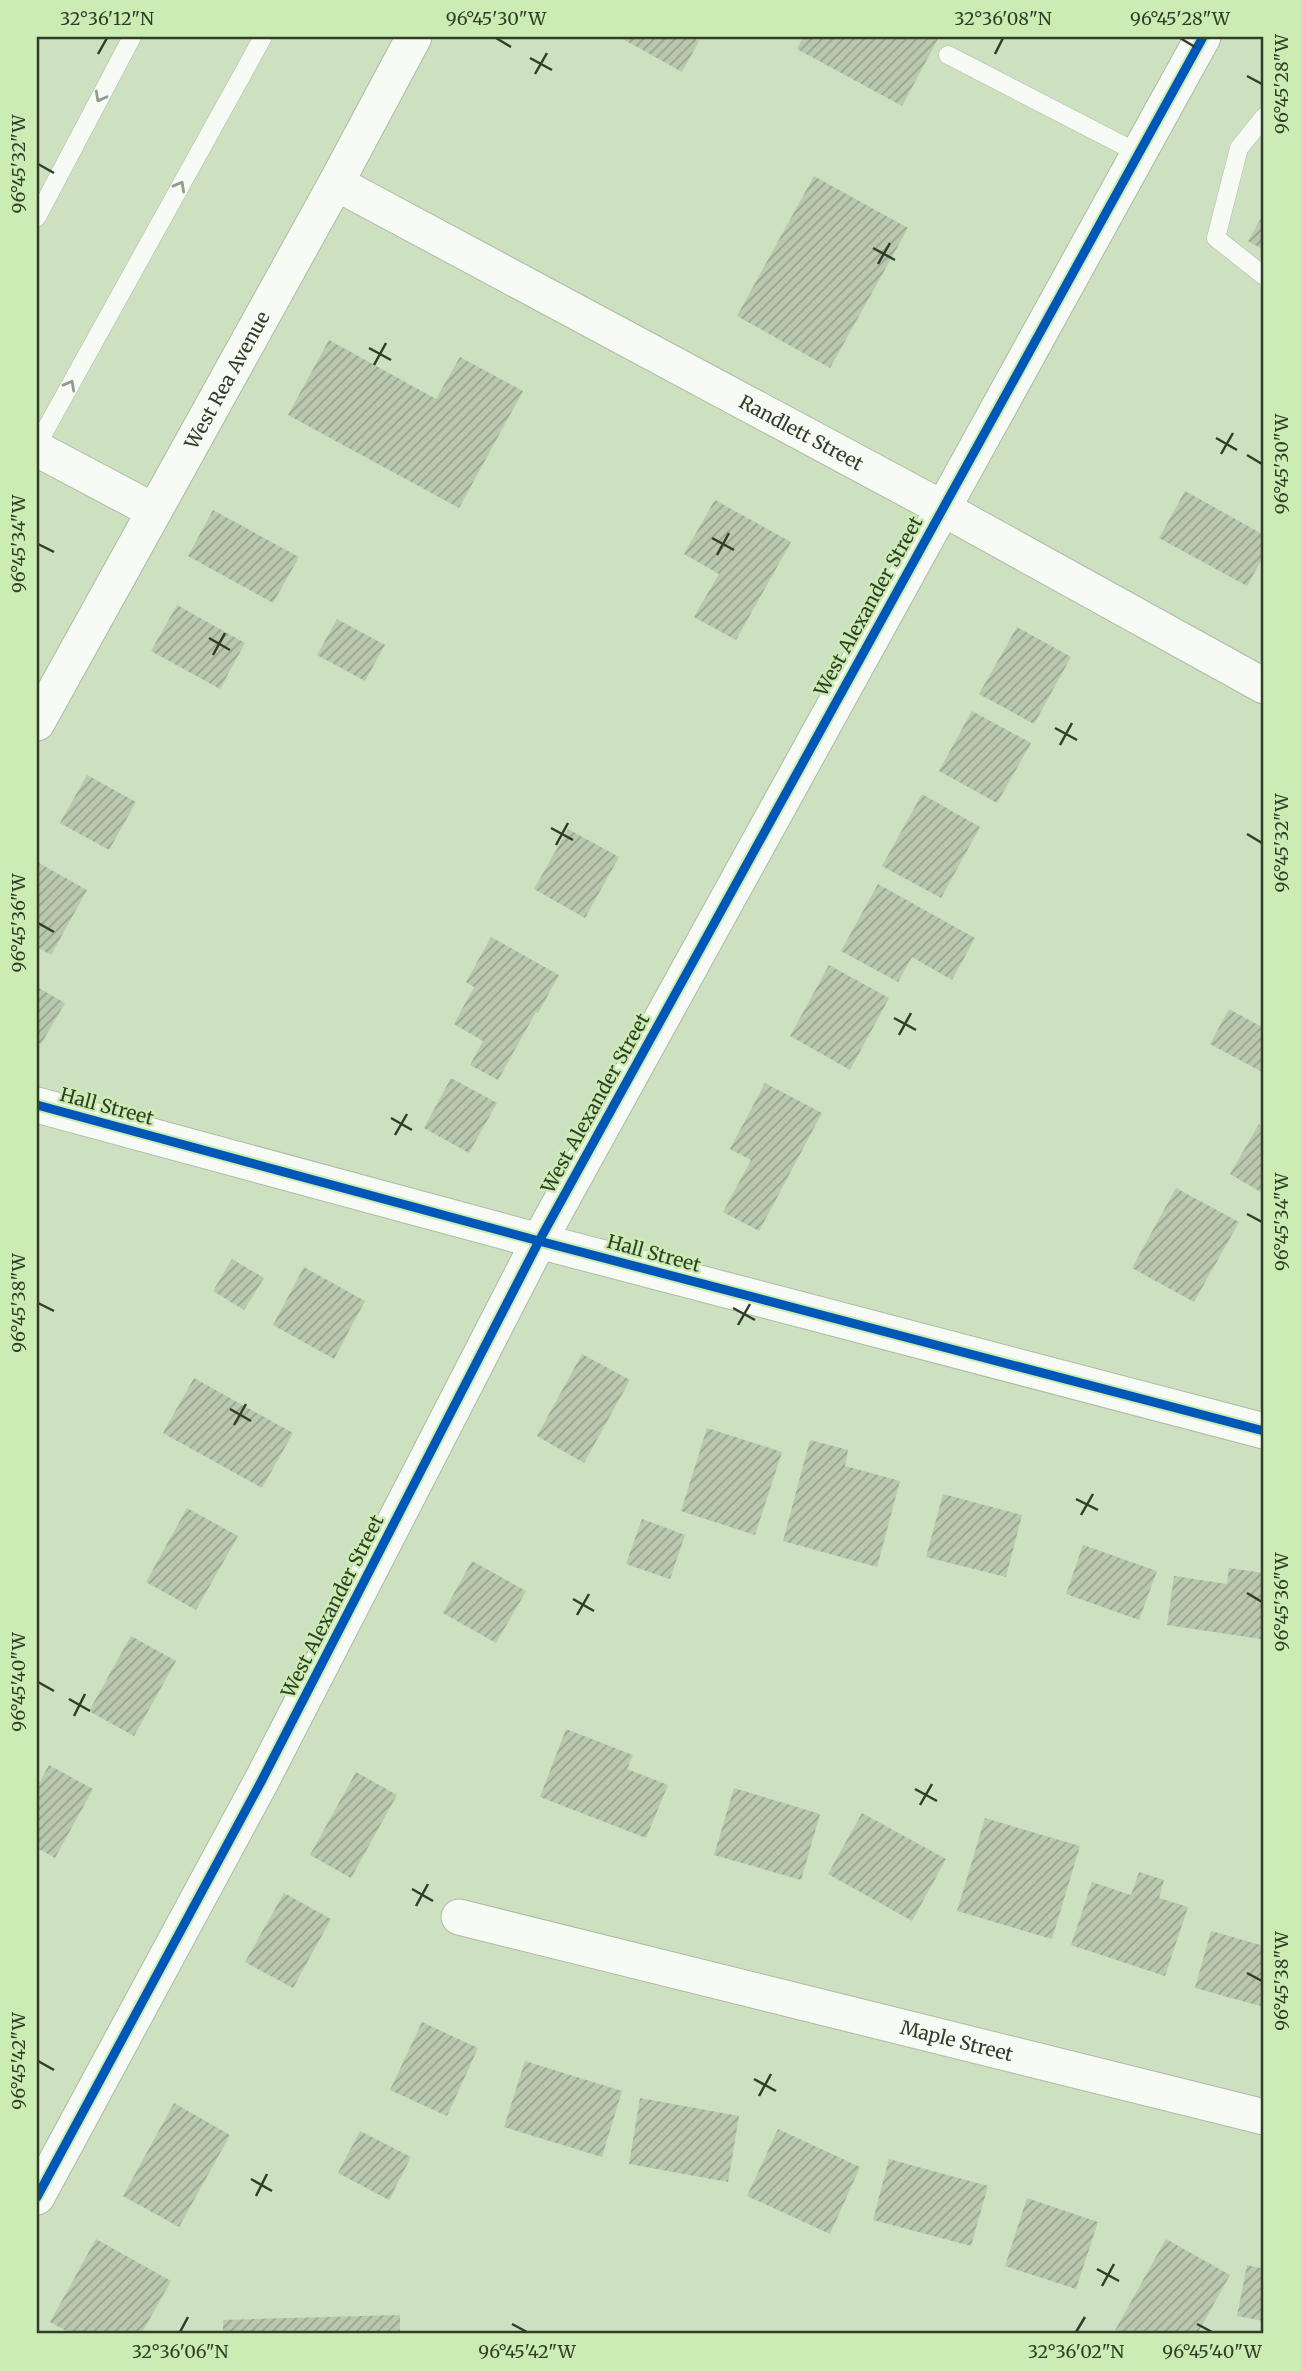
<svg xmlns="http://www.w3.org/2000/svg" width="1301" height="2371" viewBox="0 0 1301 2371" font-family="Merriweather,serif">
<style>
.building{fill:url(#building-hatch)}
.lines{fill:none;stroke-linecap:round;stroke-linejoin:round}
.service-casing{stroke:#adbba2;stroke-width:19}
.minor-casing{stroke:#adbba2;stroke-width:37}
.service{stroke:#f8faf6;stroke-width:18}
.minor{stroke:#f8faf6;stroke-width:35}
.cycleway-casing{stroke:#cbedb3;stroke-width:13}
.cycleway{stroke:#0057b8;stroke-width:9}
.oneway{stroke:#949c8e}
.ticks{fill:none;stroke:#313e27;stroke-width:2.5}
.labels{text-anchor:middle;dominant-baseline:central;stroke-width:5;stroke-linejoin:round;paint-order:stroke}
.street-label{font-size:19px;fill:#313e27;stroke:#cbedb3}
.neatline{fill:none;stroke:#313e27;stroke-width:2.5}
.ticks-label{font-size:18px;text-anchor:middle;fill:#313e27}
</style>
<defs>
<pattern id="building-hatch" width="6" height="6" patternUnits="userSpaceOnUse" patternTransform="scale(1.75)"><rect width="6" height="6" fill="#b9c8ae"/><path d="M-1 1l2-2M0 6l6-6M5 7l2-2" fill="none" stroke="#97a48e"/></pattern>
</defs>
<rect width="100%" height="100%" fill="#cde0c0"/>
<g class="building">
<polygon points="619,37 691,37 699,41 682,72"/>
<polygon points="803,37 939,37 902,106 797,49"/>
<polygon points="814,176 908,228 830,368 737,316"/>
<polygon points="1264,213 1264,250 1248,241"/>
<polygon points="329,340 436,399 460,357 523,391 459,508 288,415"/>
<polygon points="1185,491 1264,535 1264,555 1247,586 1159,538"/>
<polygon points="715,500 791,542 736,640 694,617 719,574 684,554"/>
<polygon points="213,510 299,557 273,603 188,556"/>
<polygon points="177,605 245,643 220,689 151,651"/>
<polygon points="337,619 385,645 365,681 317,655"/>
<polygon points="1017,627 1071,657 1034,724 979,694"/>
<polygon points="972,711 1031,743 997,803 939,771"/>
<polygon points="87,775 136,802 109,850 60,823"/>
<polygon points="922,794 980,827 941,898 882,866"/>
<polygon points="568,829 619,857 585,918 534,889"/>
<polygon points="37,862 87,890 51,955 37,947"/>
<polygon points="878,884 975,938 952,980 912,957 898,982 841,951"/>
<polygon points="491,937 559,975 538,1013 536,1012 498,1080 470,1065 483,1041 454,1024 474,987 466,982"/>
<polygon points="829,965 889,998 850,1070 790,1036"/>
<polygon points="37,987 65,1003 41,1044 37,1042"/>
<polygon points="1229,1009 1260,1026 1264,1019 1264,1073 1210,1044"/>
<polygon points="451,1078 497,1103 469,1153 424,1128"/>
<polygon points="765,1083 822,1113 759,1231 723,1212 751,1160 730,1149"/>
<polygon points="1259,1124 1264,1128 1264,1194 1230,1174"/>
<polygon points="1176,1188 1239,1222 1194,1302 1132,1268"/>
<polygon points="232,1259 264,1278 244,1310 213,1291"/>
<polygon points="304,1267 365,1301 334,1359 273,1325"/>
<polygon points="582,1354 630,1380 584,1463 537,1436"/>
<polygon points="194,1378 293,1433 262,1488 163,1433"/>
<polygon points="707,1428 782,1452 755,1535 681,1511"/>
<polygon points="810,1440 848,1450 845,1466 900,1481 877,1567 783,1541"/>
<polygon points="943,1494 1022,1515 1006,1577 926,1557"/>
<polygon points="187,1508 238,1536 196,1610 146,1582"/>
<polygon points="642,1519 685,1535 670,1579 626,1564"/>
<polygon points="1083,1545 1157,1571 1139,1620 1066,1594"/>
<polygon points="472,1561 526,1591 496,1643 443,1613"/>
<polygon points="1229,1568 1264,1573 1264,1619 1261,1639 1167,1625 1174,1576 1227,1584"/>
<polygon points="131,1636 176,1661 134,1736 89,1711"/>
<polygon points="566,1729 633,1755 627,1769 668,1785 646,1838 540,1797"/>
<polygon points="49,1765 93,1789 55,1858 37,1848 37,1787"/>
<polygon points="356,1772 397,1795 351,1878 310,1855"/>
<polygon points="734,1788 820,1814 801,1880 714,1855"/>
<polygon points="862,1813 946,1859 912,1921 828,1874"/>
<polygon points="985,1818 1080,1846 1052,1939 957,1911"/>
<polygon points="1139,1872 1164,1880 1159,1898 1188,1907 1165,1976 1071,1945 1092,1882 1131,1895"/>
<polygon points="284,1893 331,1919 293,1988 245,1962"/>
<polygon points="1211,1931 1264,1946 1264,2007 1195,1988"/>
<polygon points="422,2022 478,2048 447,2116 390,2090"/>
<polygon points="525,2061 622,2091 602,2157 504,2127"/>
<polygon points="640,2098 739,2116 728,2182 629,2164"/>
<polygon points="174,2103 230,2135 179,2227 123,2196"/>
<polygon points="778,2129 860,2167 830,2234 747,2196"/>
<polygon points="360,2131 411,2157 389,2200 338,2173"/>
<polygon points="889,2159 988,2186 971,2246 873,2220"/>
<polygon points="1027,2198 1098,2222 1076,2289 1005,2266"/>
<polygon points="96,2239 171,2281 141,2334 72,2334 50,2322"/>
<polygon points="1166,2239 1230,2275 1197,2334 1113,2334"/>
<polygon points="1247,2265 1264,2269 1264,2321 1237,2316"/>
<polygon points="400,2315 400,2334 223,2334 223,2320"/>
</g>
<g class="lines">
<defs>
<g id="service">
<polyline points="948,55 1138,153"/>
<polyline points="1264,117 1239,148 1216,238 1264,276"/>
<polyline points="37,217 132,37"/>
<polyline points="37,445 263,37"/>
</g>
<g id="minor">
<path id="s1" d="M336,183L942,508L1264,686"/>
<polyline points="37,449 154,511"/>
<path id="s2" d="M37,723L336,183L414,37"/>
<polyline points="37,1105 539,1241 1264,1431"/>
<path id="s3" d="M459,1917L1264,2117"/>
<polyline points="37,2197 262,1780 539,1241 1203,37"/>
</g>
</defs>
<use href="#service" class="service-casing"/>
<use href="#minor" class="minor-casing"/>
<use href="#service" class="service"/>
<use href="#minor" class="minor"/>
<defs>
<g id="cycleway">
<polyline points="37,1105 539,1241 1264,1431"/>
<polyline points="37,2197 262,1780 539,1241 1203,37"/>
</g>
</defs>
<use href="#cycleway" class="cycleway-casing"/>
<use href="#cycleway" class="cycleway"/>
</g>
<defs><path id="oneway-chevron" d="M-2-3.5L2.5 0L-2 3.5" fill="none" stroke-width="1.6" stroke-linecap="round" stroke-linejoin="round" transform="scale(1.75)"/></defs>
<g class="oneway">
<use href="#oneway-chevron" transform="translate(100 97) rotate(118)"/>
<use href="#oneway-chevron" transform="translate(180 186) rotate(-61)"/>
<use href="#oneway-chevron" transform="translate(70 385) rotate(-61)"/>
</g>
<path class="ticks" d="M496,38L511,47M1180,38L1195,47M98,54L107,38M995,54L1003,38M530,58L552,70M535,74L547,53M1247,76L1262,84M38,164L54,173M873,248L895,260M878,264L890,243M369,348L391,360M374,365L386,343M1216,438L1237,450M1221,454L1233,433M1247,455L1262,464M712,538L734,550M38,544L54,552M717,555L729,533M209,638L230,650M213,655L225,633M1055,728L1077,740M1060,745L1072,723M551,828L573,840M1247,834L1262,843M556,845L568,823M38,923L54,932M894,1018L916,1030M899,1035L911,1013M391,1118L412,1130M395,1135L407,1114M1247,1214L1262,1222M38,1303L54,1311M733,1308L755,1320M738,1325L750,1304M230,1409L251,1421M234,1425L246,1404M1076,1499L1098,1510M1081,1515L1093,1494M1247,1593L1262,1602M573,1599L594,1611M577,1615L589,1594M38,1682L54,1691M69,1699L90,1711M74,1716L85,1694M915,1789L937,1801M920,1805L932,1784M412,1889L433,1901M416,1906L428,1884M1247,1973L1262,1981M38,2061L54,2070M754,2079L776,2091M759,2096L771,2074M251,2179L272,2191M256,2196L267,2174M1097,2269L1119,2281M1102,2286L1114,2264M512,2324L527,2332M1197,2324L1212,2332M180,2332L188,2317M1076,2332L1085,2317"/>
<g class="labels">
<g class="street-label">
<text stroke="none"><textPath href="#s2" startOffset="392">West Rea Avenue</textPath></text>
<text stroke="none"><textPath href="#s1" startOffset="528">Randlett Street</textPath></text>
<text transform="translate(868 606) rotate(-61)">West Alexander Street</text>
<text transform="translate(595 1103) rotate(-61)">West Alexander Street</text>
<text transform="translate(107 1106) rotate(15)">Hall Street</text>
<text transform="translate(654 1253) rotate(15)">Hall Street</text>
<text transform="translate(332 1606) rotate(-63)">West Alexander Street</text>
<text stroke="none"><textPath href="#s3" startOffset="513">Maple Street</textPath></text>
</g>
</g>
<rect width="1301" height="2371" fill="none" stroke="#cbedb3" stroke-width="77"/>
<rect x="38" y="38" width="1224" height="2294" class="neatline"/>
<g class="ticks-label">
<text x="107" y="25">32°36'12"N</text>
<text x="496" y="25">96°45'30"W</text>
<text x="1003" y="25">32°36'08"N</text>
<text x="1180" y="25">96°45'28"W</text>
<text transform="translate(1282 84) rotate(-90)" y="6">96°45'28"W</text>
<text transform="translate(19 164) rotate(-90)" y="6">96°45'32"W</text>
<text transform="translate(1282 464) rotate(-90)" y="6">96°45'30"W</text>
<text transform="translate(19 544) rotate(-90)" y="6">96°45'34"W</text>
<text transform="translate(1282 843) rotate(-90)" y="6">96°45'32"W</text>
<text transform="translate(19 923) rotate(-90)" y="6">96°45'36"W</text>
<text transform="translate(1282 1222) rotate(-90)" y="6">96°45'34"W</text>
<text transform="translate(19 1303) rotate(-90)" y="6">96°45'38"W</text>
<text transform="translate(1282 1602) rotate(-90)" y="6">96°45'36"W</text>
<text transform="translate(19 1682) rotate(-90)" y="6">96°45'40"W</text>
<text transform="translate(1282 1981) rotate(-90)" y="6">96°45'38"W</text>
<text transform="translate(19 2061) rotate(-90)" y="6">96°45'42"W</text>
<text x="180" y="2358">32°36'06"N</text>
<text x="527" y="2358">96°45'42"W</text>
<text x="1076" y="2358">32°36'02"N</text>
<text x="1212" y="2358">96°45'40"W</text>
</g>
</svg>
